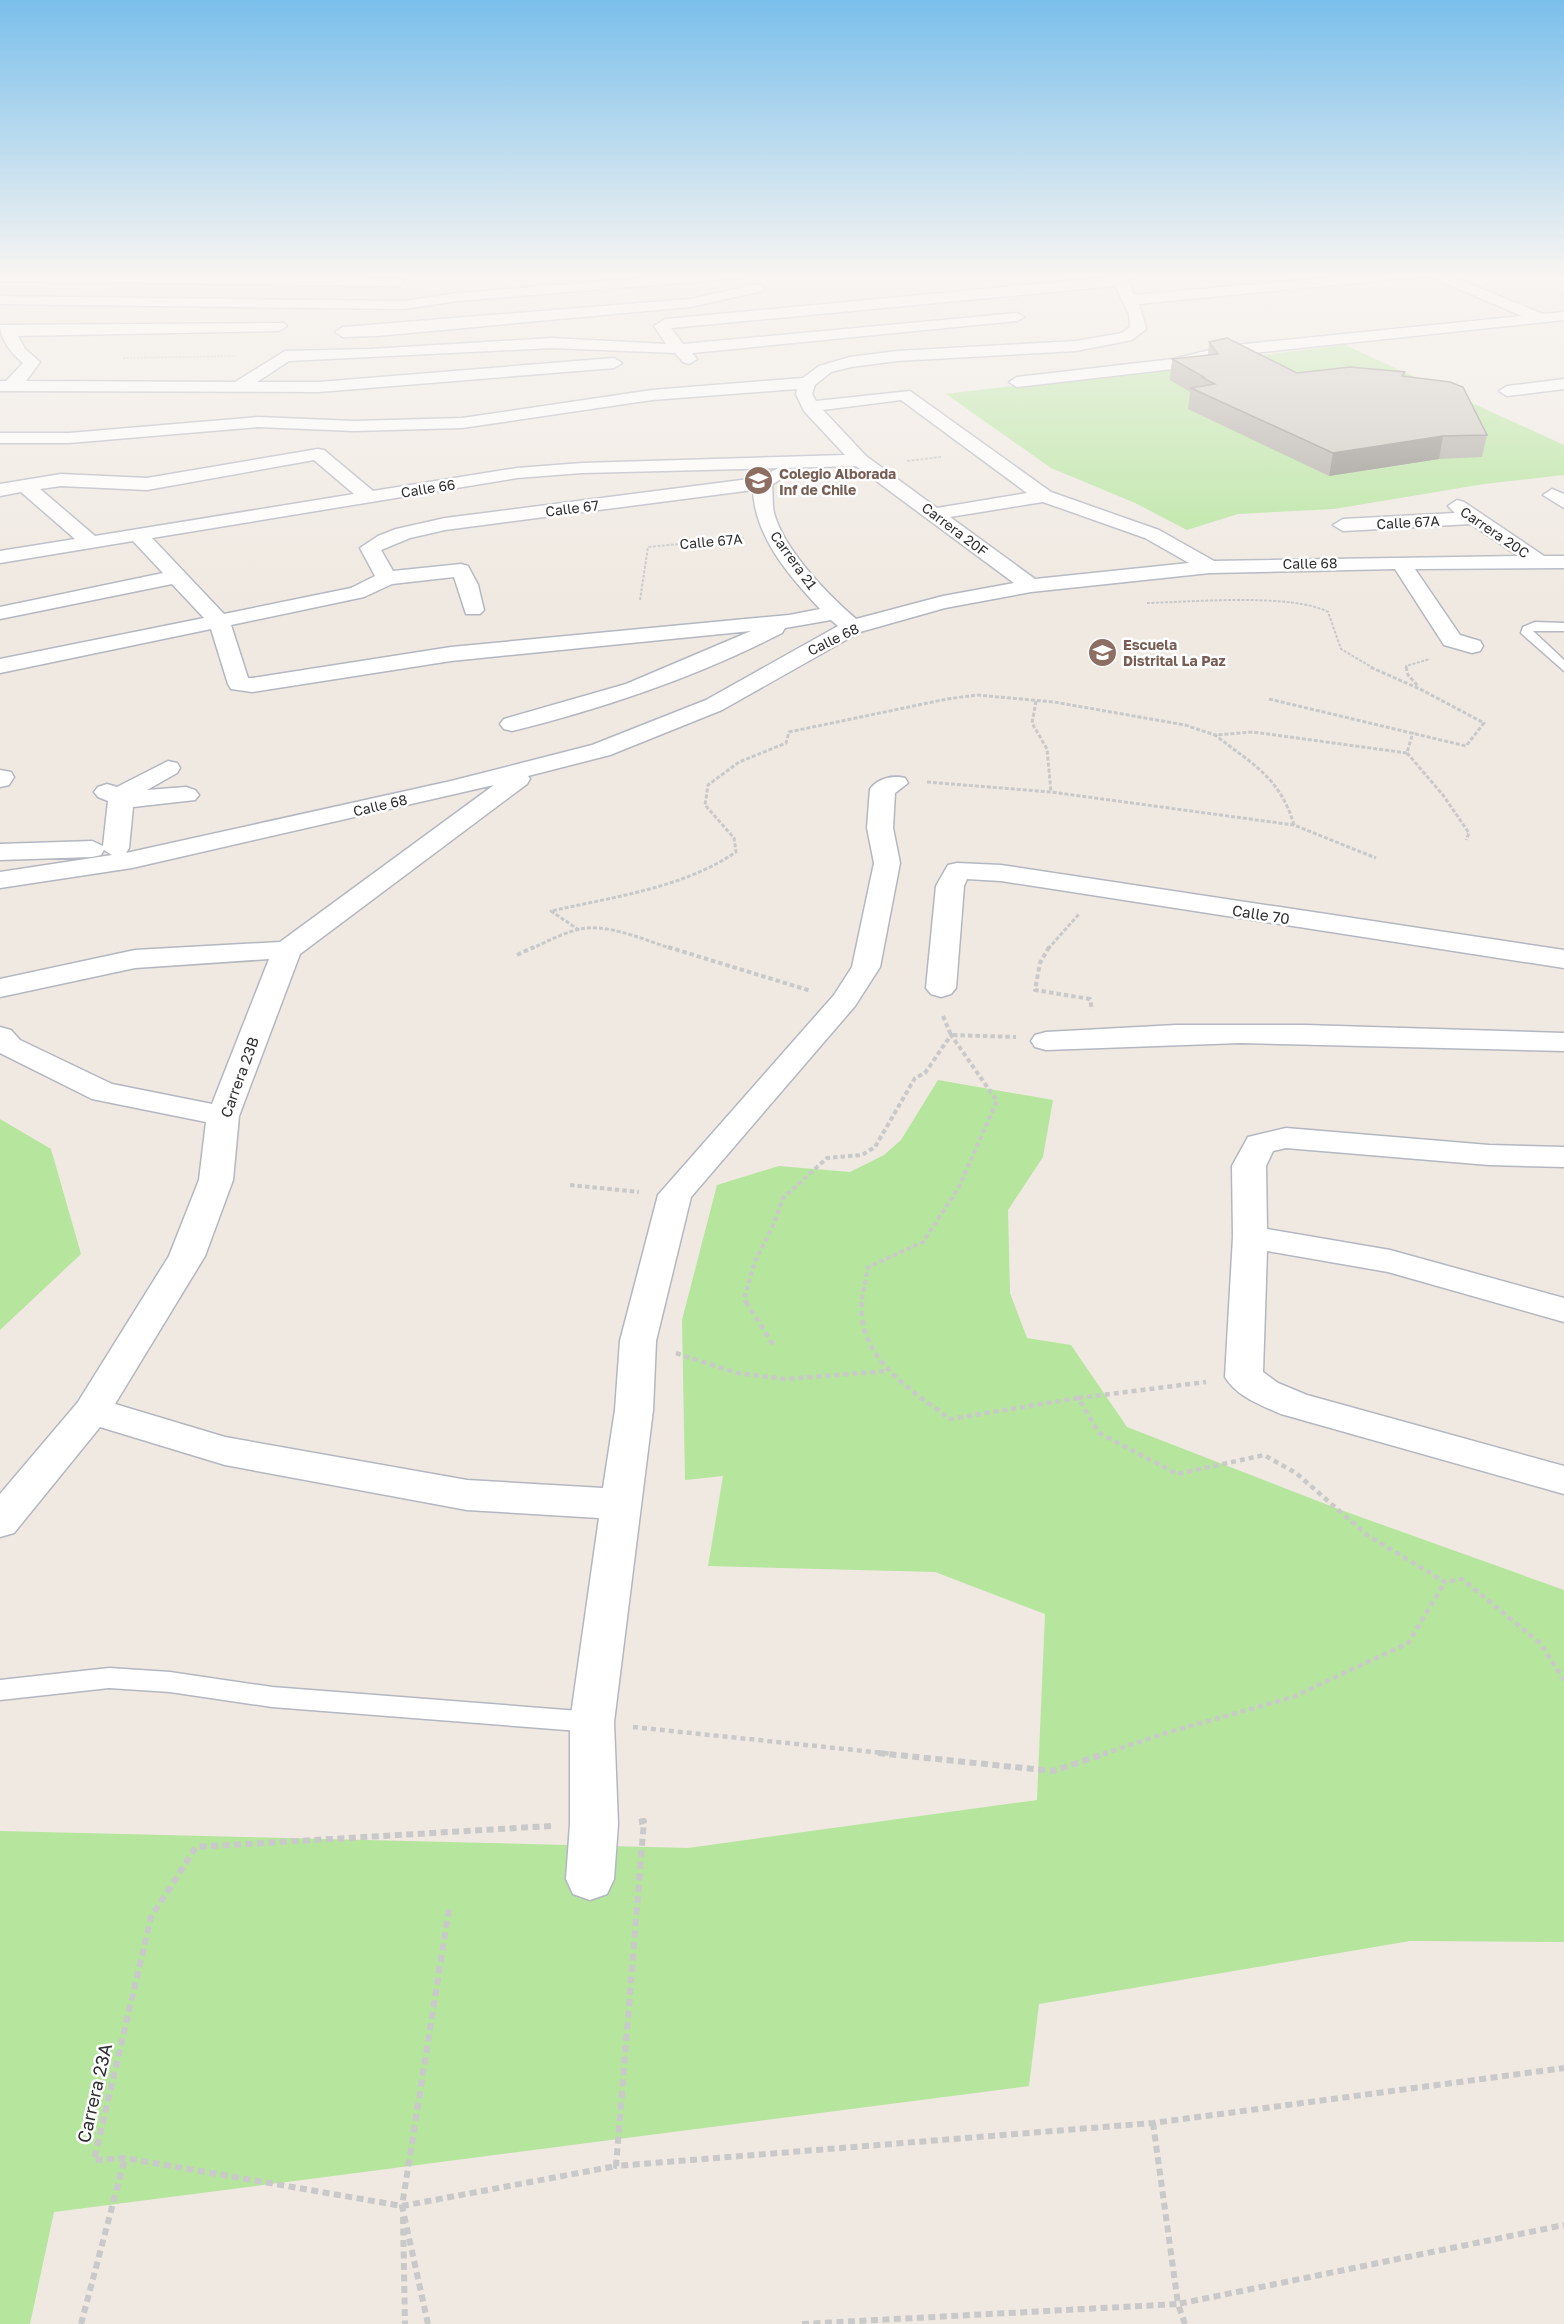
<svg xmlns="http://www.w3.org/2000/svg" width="1564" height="2324" viewBox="0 0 1564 2324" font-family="'Golos Text',sans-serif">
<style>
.green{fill:#b6e59e}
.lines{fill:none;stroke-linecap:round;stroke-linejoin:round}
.service-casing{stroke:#b4b7c1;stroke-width:3}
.minor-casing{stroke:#b4b7c1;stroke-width:3}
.path-far5{stroke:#c9c9c9;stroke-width:1.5;stroke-dasharray:2 1.5;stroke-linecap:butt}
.path-far4{stroke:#c9c9c9;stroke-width:2;stroke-dasharray:3 1.5;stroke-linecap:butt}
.path-far3{stroke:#c9c9c9;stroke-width:3;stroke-dasharray:4 2;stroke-linecap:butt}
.path-far2{stroke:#c9c9c9;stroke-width:4;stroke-dasharray:4.5 3;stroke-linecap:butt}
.path-far1{stroke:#c9c9c9;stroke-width:4.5;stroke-dasharray:5 4;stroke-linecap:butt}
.path{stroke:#c9c9c9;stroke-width:6;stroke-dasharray:7 4.5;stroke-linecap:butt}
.service{fill:#fff;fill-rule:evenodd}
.minor{fill:#fff;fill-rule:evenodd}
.wall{fill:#afaba4}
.shaded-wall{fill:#8e8b86}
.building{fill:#cbc7bf;stroke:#8e8b86;stroke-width:1.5}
.labels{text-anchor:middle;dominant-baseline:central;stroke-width:5;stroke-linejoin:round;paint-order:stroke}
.far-education-label{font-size:14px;font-weight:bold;fill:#785e54;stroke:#fff;text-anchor:start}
.far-street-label{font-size:14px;fill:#2e2e2e;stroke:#fff}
.street-label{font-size:15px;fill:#2e2e2e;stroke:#fff}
.near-street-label{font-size:18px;fill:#2e2e2e;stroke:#fff}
</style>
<rect width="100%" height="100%" fill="#efe9e1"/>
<g class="green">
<polygon points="1345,345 1564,445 1564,475 1484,484 1334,509 1238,514 1187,530 1135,503 1051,468 946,394"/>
<polygon points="938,1080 1053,1100 1043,1157 1008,1210 1010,1293 1027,1338 1071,1345 1127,1427 1341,1510 1564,1590 1564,1942 1410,1941 1039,2004 1029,2086 54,2212 30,2324 0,2324 0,1831 688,1848 1037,1800 1045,1614 935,1572 708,1566 723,1476 685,1480 682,1320 717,1185 779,1166 850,1172 884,1155 901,1140"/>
<polygon points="0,1119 51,1149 81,1254 0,1330"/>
</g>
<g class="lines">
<defs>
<g id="service">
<polygon points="1535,622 1564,623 1564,631 1533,631 1564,660 1564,671 1521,633 1523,627"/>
<polygon points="109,1668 170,1672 272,1687 592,1712 601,1715 604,1722 601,1729 592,1732 272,1707 170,1692 109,1688 0,1700 0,1680"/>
</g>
<g id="minor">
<polygon points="713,272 746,274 739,278 458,301 404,309 0,304 0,296 404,301 458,293"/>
<path d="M1111,272H1125L1134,295L1387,272H1441L1543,314L1564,312V320L1226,356L1173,369L1017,387L1009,382L1017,377L1173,359L1226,346L1522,316L1428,276L1139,304L1146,329L1132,340L1076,351L897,361L851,367L831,372L815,385L812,394L816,401L910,391L1051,492L1159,530L1214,561L1518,556L1471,524L1343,531L1333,525L1343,519L1455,513L1448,506L1457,500L1464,502L1544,556H1564V568L1415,569L1460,635L1480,641L1483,646L1480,651L1472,653L1444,645L1395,569L1210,573L1031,592L945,608L860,632L722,710L610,755L528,776L530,779L527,784L300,954L239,1116L233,1180L205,1256L115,1404L225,1437L467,1480L603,1488L615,1410L620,1341L658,1195L834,995L852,967L874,863L867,828L870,789C878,778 893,775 905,778L908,783L895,793L893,828L900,863L880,967L855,1006L691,1197L656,1341L653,1410L614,1722L618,1824L614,1879L607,1894L590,1900L573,1894L566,1879L570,1824V1722L599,1518L467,1510L225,1465L100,1427L14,1533L0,1537V1494L78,1402L169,1256L199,1180L206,1122L92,1099L0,1053V1027L11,1030L20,1040L112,1084L212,1104L269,959L135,968L0,997V979L135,950L280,942L494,785L132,868L0,888V872L112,855L104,850L101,855L92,857L0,860V844L92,841L103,846L108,801L98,797L94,792L98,787L107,784L117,787L168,761L177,763L180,768L177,773L147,790L186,787L195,790L199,795L195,800L133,807L129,848L126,853L451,781L592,745L706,700L838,626L831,620L785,628L782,633C696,677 605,708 512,731L504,729L500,724L504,719L626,684L751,631L451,661L252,692L231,689L228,684L211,629L0,673V659L204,618L172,584L0,619V607L163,573L133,541L0,563V551L75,539L21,492L0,496V484L61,474L147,478L318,449L324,450L373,491L517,468L582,463L845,455L804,411L796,394L797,389L652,400L462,428L354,431L258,427L69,443H0V433H69L258,417L354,421L462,418L652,390L803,378L819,366L850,357L897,351L1076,341L1122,333L1130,327L1129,314L1115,286L671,328L683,344L1017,313L1024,317L1017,321L692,353L697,359L689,364L683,362L675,353L552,348L289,361L257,382H319L614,358L622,363L614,368L319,392L0,391V381H6L23,363C12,354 0,339 0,325L284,323L287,326L279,331L18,336L25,349L40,362L26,381L235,382L285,351L370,349L552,338L666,344L654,326L665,319L1112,277ZM901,400L1027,493L937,508L866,456L823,410ZM314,460L354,494L95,536L40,489L61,486L147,490ZM856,466L1014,583L943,596L856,619C827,594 784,550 774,513C772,504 773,494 772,485L789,473L781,468ZM779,468L757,478L445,518L396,529L378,536L360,548L375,576L351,588L224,614L152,538L517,478L582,473ZM753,490C755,537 789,576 820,609L789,615L451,647L252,678H248L231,625L364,597L392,584L454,577L466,614H480L484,610L478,585L468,566L461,564L393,571L381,550L410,538L445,530ZM1043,502L1145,538L1189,563L1035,579L950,517Z"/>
<polygon points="0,273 397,278 404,282 397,286 0,281"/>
<polygon points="758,284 765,288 763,291 690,307 377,336 343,337 335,332 343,327 690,299"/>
<polygon points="1564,379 1564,389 1507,396 1499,391 1507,386"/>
<polygon points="1552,489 1564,494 1564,508 1543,495"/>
<polygon points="0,770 11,772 14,777 9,785 0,787"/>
<polygon points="957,863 1001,865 1564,950 1564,968 1001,881 967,879 964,886 956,988 951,994 941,997 931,994 926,988 936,886 948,865"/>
<polygon points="1176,1025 1305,1025 1564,1033 1564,1051 1240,1043 1046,1050 1035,1047 1031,1041 1035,1035 1046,1032"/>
<path d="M1286,1128L1489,1145L1564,1147V1167L1489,1165L1286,1148L1273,1151L1266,1166L1267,1229L1390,1250L1564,1298V1322L1388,1272L1267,1251L1263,1372L1278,1383L1307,1395L1564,1466V1494L1281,1414C1261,1405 1237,1397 1225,1377L1233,1237L1232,1166L1248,1137Z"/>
</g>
</defs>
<use href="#service" class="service-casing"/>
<use href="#minor" class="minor-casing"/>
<polyline class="path-far5" points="123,358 236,356"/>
<g class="path-far4">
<polyline points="907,461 941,457"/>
<polyline points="640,600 648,547 744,538"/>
<path d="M1147,603C1190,602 1293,593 1328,612L1341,649L1373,668"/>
<polyline points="1407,668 1406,666 1430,659"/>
</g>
<g class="path-far3">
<polyline points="1406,667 1408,675 1418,686"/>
<polyline points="1269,699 1466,746 1484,723 1420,689 1370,667"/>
<polyline points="1036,701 1032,723 1047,749 1051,792"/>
<polyline points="1407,753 1443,795 1469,833 1466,840"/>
<polyline points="927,782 1051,792 1294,825 1376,858"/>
<path d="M1294,825C1280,777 1252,764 1215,735L1253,732L1407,753L1413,732"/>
<path d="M579,930L551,911C613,897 683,888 736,852L734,838L705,805L708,785L739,762L786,743L789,732L947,699L977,695L1054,702L1185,725L1215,735"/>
<path d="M531,949C548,941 568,930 587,928C615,926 647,941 673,949"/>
<polyline points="1048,949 1079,914"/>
</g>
<g class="path-far2">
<polyline points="668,947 811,991"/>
<polyline points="1049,947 1040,963 1035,990 1090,999 1092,1010"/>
<polyline points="517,955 534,947"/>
<polyline points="943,1016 951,1035 1016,1037"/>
<polyline points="570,1185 639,1192"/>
<polyline points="747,1304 744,1299 755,1261 772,1228 783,1198 827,1158 862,1155 875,1147 915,1078 925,1073 951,1035 997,1101 958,1189 923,1242 868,1267 861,1304"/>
</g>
<g class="path-far1">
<polyline points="746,1302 774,1346"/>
<path d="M862,1302C856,1357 912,1391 950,1419L1078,1398L1099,1433L1177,1474L1264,1455L1296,1473L1367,1535L1445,1582L1462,1579L1540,1643L1564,1680"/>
<polyline points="676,1353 737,1373 785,1379 887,1371"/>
<polyline points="1078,1398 1206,1382"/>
<polyline points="633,1727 893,1754"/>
<polyline points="1103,1754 1169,1732 1293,1697 1408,1643 1445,1582"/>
</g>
<g class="path">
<polyline points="878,1753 1053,1771 1107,1753"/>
<polyline points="639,1822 644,1821 616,2166 1153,2123 1564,2068"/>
<polyline points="551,1826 196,1847 151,1917 94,2160 125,2158 402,2206 616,2166"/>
<polyline points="1153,2123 1178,2304"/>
<polyline points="403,2217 405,2324"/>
<polyline points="81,2324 125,2158"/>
<polyline points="428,2324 402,2206 449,1909"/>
<polyline points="802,2324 1178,2304"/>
<polyline points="1185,2324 1178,2304 1564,2225"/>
</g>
<use href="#service" class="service"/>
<use href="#minor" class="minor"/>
</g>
<polygon class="wall" points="1209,342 1297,373 1405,376 1487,435 1482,457 1439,459 1329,476 1188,409 1190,392 1170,380 1172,359 1208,355"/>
<polygon class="shaded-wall" points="1443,436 1439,459 1329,476 1333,453"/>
<polygon class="building" points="1227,338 1297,373 1350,367 1405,372 1402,376 1450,382 1463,387 1487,435 1443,436 1333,453 1191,388 1215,384 1201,377 1204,377 1172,359 1218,354 1209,342"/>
<linearGradient id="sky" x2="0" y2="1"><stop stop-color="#7abfeb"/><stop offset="0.46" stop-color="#f8f5f2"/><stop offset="1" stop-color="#f8f5f2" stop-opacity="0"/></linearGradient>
<rect width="1564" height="597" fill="url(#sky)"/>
<defs>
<symbol id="school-disc" viewBox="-11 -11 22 22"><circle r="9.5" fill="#8d6e63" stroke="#fff"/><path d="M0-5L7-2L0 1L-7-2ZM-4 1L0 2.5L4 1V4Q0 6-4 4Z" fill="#fff"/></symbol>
</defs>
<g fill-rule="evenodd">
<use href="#school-disc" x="742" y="464" width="33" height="33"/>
<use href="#school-disc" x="1086" y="636" width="33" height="33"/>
</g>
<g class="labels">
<g class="far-education-label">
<text x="779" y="473">Colegio Alborada<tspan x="779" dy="16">Inf de Chile</tspan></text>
<text x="1123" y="644">Escuela<tspan x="1123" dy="16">Distrital La Paz</tspan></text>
</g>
<g class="far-street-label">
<text transform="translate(428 488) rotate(-9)">Calle 66</text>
<text transform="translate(572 508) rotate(-7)">Calle 67</text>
<text transform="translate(1408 522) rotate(-3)">Calle 67A</text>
<text transform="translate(955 529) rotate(37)">Carrera 20F</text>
<text transform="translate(1495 532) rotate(34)">Carrera 20C</text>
<text transform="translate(711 541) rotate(-5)">Calle 67A</text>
<text transform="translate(794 560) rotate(54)">Carrera 21</text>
<text transform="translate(1310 563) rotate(-1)">Calle 68</text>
<text transform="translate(833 639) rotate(-26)">Calle 68</text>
<text transform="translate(380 805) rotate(-13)">Calle 68</text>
</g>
<g class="street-label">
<text transform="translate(1261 914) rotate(9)">Calle 70</text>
<text transform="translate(239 1077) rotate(-70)">Carrera 23B</text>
</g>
<g class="near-street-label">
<text transform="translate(94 2093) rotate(-77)">Carrera 23A</text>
</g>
</g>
</svg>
